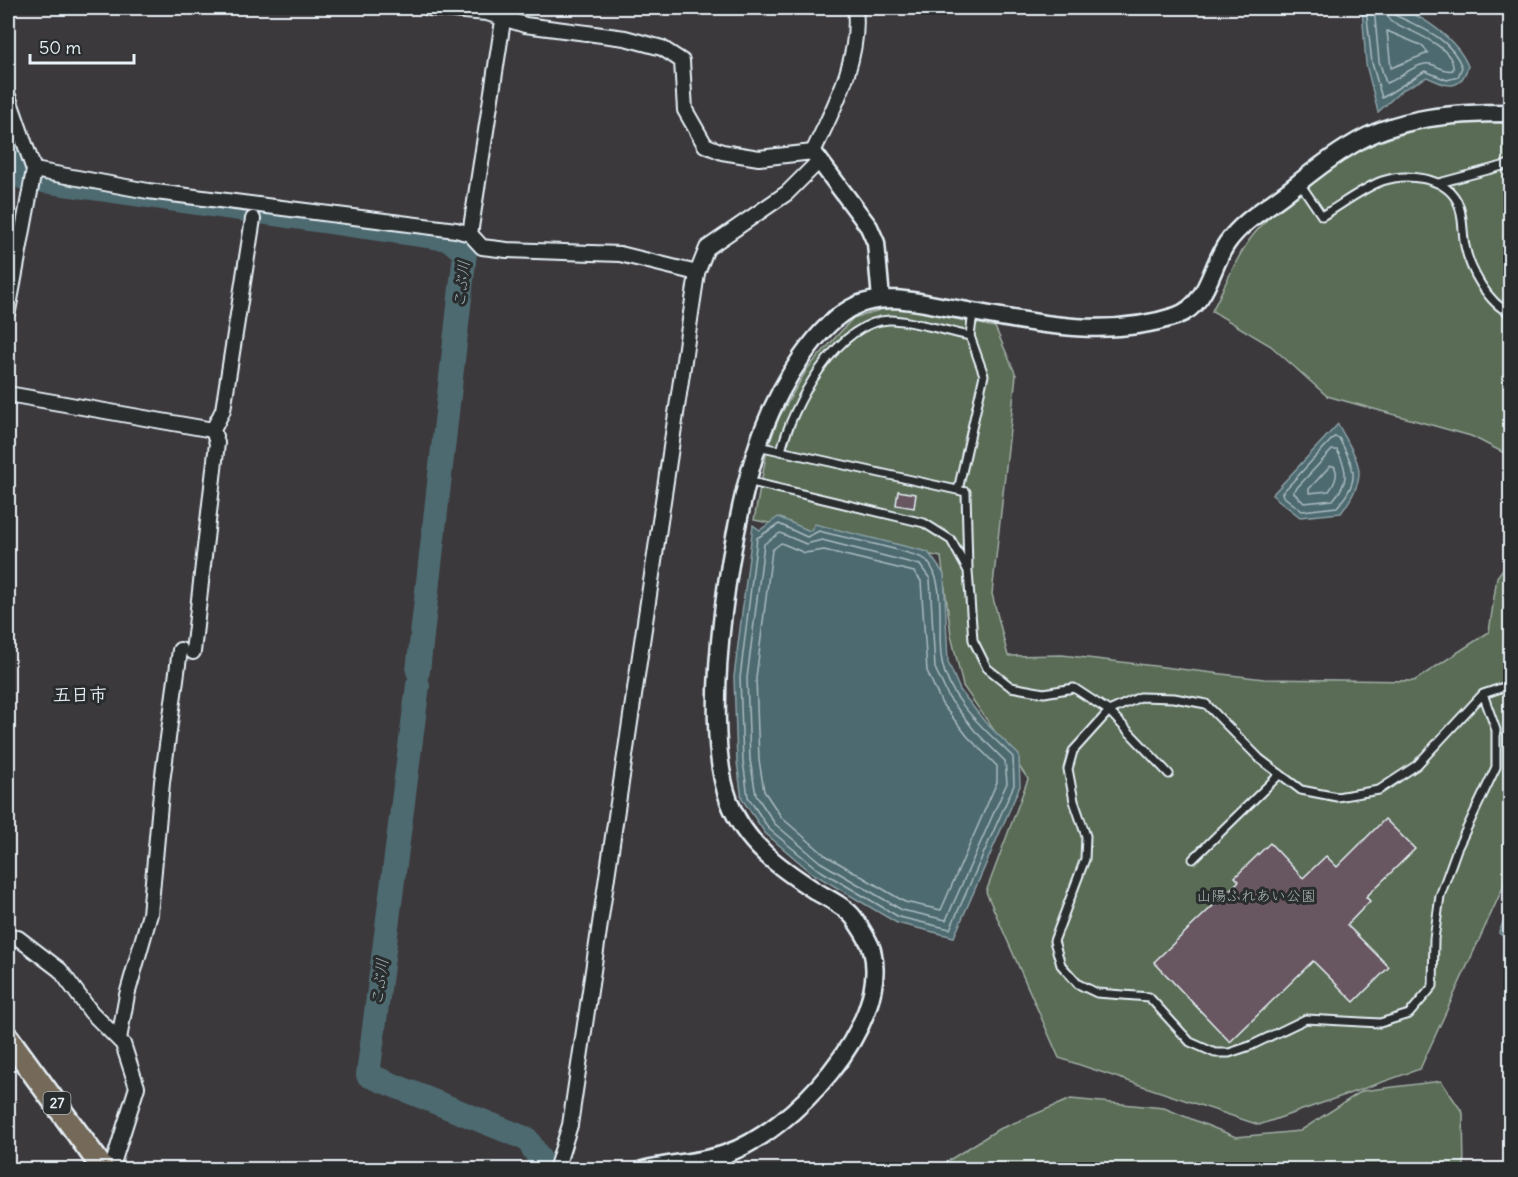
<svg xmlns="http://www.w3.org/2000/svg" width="1518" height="1177" viewBox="0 0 1518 1177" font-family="Delius,'Klee One',sans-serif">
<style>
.green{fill:#5a6c55;stroke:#a1aea6;stroke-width:1.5}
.water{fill:#4d6b6f;stroke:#8ba1a6;stroke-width:1.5}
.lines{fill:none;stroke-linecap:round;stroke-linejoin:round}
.shore{stroke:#aabbc1;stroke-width:1.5}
.stream{stroke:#8ba1a6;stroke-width:4}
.river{stroke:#4d6b6f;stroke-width:24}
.building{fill:#675660;stroke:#e8f1f8;stroke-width:1.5}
.service-casing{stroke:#e8f1f8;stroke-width:11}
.minor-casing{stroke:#e8f1f8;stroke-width:18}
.tertiary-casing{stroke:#e8f1f8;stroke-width:21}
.primary-casing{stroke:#e8f1f8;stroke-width:26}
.service{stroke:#2a2d2e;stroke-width:7}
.minor{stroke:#2a2d2e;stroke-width:14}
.tertiary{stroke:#2a2d2e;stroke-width:16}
.primary{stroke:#746a5a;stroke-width:21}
.labels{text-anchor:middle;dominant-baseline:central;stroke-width:6;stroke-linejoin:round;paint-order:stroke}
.shield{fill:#2a2d2e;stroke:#afb6bb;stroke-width:1.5}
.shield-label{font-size:14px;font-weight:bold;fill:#e8f1f8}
.park-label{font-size:15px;fill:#a8b5af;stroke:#2a2d2e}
.water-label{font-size:16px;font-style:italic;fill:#a2b5ba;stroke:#2a2d2e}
.quarter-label{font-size:18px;font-weight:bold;fill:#e8f1f8;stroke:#2a2d2e}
</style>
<rect width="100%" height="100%" fill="#3c393d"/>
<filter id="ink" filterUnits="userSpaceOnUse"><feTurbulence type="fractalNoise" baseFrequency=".0167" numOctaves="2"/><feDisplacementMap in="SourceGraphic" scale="12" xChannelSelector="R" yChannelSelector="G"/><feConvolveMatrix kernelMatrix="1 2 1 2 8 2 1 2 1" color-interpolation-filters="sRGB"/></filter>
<g filter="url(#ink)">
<g class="green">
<path d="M1473,120L1510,124V456L1471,436L1327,396L1271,346L1212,311C1224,288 1238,253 1254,234C1315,162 1381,131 1473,120Z"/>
<polygon points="893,306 995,327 1016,375 992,594 1008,656 1062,655 1264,679 1414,681 1489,632 1497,577 1510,559 1510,872 1420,1069 1259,1125 1059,1058 986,892 1028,779 963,686 951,635 941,557 754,520 767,451 778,419 807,369 853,318"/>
<polygon points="1441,1081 1463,1113 1464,1169 935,1169 997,1130 1071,1099 1164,1108 1236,1137 1300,1131 1362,1091"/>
</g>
<g class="water">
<path d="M1362,8C1371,8 1381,6 1391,8C1420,11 1457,40 1468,66C1460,93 1446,86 1427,77L1402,90L1378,112L1366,64Z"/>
<path d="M1338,424C1359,464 1371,473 1341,513L1300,517L1272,495Z"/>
<polygon points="778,517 810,531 815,524 928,552 944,574 948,662 960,690 985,722 1019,755 1020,786 954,937 897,923 812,873 765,833 742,799 737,762 734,677 753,525 760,530"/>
<polygon points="1510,904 1510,942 1499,933"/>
</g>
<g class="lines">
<g class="shore">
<path d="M1366,8L1372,63L1382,98L1425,71L1447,80L1458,77L1462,67C1450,37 1421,28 1395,15L1392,8"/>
<path d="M1374,8L1379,61L1386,83C1398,81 1410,66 1425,64C1435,62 1442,73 1453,70C1456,46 1407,30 1390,21L1385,8"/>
<polygon points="1387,31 1423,46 1428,53 1391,68"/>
<path d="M1334,437L1339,438C1354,468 1362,479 1337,507L1302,511L1283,496L1282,493Z"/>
<path d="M1332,450H1337C1348,471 1349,482 1333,500L1304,503L1293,492Z"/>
<path d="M1330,466H1334C1339,474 1335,483 1329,491L1309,493V489Z"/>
<path d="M779,524L807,537L819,531C836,536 918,552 926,560C948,582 936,632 942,662C949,701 987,731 1013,757L1014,785L950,929L899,917L816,868L769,829L748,797L743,761L740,678L757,538Z"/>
<polygon points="780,533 806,544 822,540 920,565 930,579 935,668 949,698 975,731 1005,761 1007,783 946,920 902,910 820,862 775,824 756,795 750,760 747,678 764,544"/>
<polygon points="781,543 805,553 824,550 914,572 921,581 927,671 942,704 968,737 997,766 997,782 941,910 905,902 825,855 782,818 764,791 759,760 756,678 772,550"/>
</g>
<polyline class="stream" points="8,175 23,178"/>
<g class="river">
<polyline points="8,130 24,178"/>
<polyline points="44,181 449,239 465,253 418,671"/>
<polyline points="418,685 368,1075 527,1139 541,1161 540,1170"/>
</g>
</g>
<g class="building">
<polygon points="898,491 916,494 914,508 896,505"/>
<polygon points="1385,819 1415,849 1366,897 1370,901 1347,925 1389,967 1354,1002 1313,961 1230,1042 1154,962 1239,881 1235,877 1270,843 1303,878 1326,856 1337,867"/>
</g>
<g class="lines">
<defs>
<g id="service">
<path d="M1299,182L1322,216C1341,205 1361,189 1382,181C1405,173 1444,176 1457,201C1464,214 1462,232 1465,246C1470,270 1488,303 1510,313"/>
<polyline points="1439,183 1510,164"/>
<polyline points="970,336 973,312"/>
<polyline points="758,446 966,492 968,568"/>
<path d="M781,451C792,406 837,322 889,320C906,319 951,332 970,336L984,375L958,490"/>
<polyline points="747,481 924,523 951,540 968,571 973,640 987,668 1011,687 1044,693 1074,688 1109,711 1169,774"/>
<polyline points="1483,694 1496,730 1496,767 1457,849 1440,896 1434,939 1433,986 1409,1014 1380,1023 1306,1019 1250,1046 1229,1053 1215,1053 1190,1042 1149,997 1097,993 1078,984 1061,965 1054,941 1085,859 1086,836 1074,801 1068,769 1073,751 1109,711 1140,697 1174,698 1206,704 1260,759 1301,790 1337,797 1379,790 1417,765 1483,694 1510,685"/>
<polyline points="1193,859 1280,774"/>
</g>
<g id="minor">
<path d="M429,8L487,13L525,25L625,38L662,48L682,61L685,110L705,145L722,152L759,158L813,152C834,107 861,59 855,8"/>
<polyline points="8,96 34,170 8,311"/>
<polyline points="34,170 148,191 456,230 470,234 482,247 507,250 620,254 697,273"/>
<polyline points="470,234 505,8"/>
<polyline points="8,394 213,430"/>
<polyline points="193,652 217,443 213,430 223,410 253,219"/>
<polyline points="8,936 18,938 60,970 91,1012 123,1044 137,1087 111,1170"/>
<polyline points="119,1039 127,995 150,914 162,782 180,650"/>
<polyline points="556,1170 570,1125 697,273 707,248 787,193 819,161"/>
<polyline points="716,1170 727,1154"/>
</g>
<g id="tertiary">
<polyline points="813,152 869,227 876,243 881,299"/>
<path d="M643,1170C670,1163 699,1163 725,1154C790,1133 892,1025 872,950C869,940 860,927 854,918C846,907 829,899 817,892C780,868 745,844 729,801C698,718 732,510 764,428C780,387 816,323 857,305C888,292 925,304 957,309C1029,322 1104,340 1176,316C1208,305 1210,268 1227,243C1241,223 1263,210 1283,195C1305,178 1326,160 1350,146C1397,116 1457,113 1510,113"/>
</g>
<polyline id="primary" points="8,1038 104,1170"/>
</defs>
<use href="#service" class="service-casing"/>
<use href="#minor" class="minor-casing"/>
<use href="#tertiary" class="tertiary-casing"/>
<use href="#primary" class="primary-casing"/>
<use href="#service" class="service"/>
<use href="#minor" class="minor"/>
<use href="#tertiary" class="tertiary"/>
<use href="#primary" class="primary"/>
</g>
</g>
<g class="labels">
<rect class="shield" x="43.5" y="1092" width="27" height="22" rx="4.5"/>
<g class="shield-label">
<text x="57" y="1103">27</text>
</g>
<g class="park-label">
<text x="1256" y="895">山陽ふれあい公園</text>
</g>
<g class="water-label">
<text transform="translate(461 284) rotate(-84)">こぶ川</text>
<text transform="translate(379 982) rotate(-83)">こぶ川</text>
</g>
<g class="quarter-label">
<text x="80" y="694">五日市</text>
</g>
</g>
<rect width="1518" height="1177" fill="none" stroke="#2a2d2e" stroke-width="30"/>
<rect x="15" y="15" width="1488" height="1147" fill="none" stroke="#e8f1f8" stroke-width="2" filter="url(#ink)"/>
<path d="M30 54v9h104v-9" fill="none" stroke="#e8f1f8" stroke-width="3"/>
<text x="39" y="54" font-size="18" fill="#e8f1f8" stroke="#2a2d2e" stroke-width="4.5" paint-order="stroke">50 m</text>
</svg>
